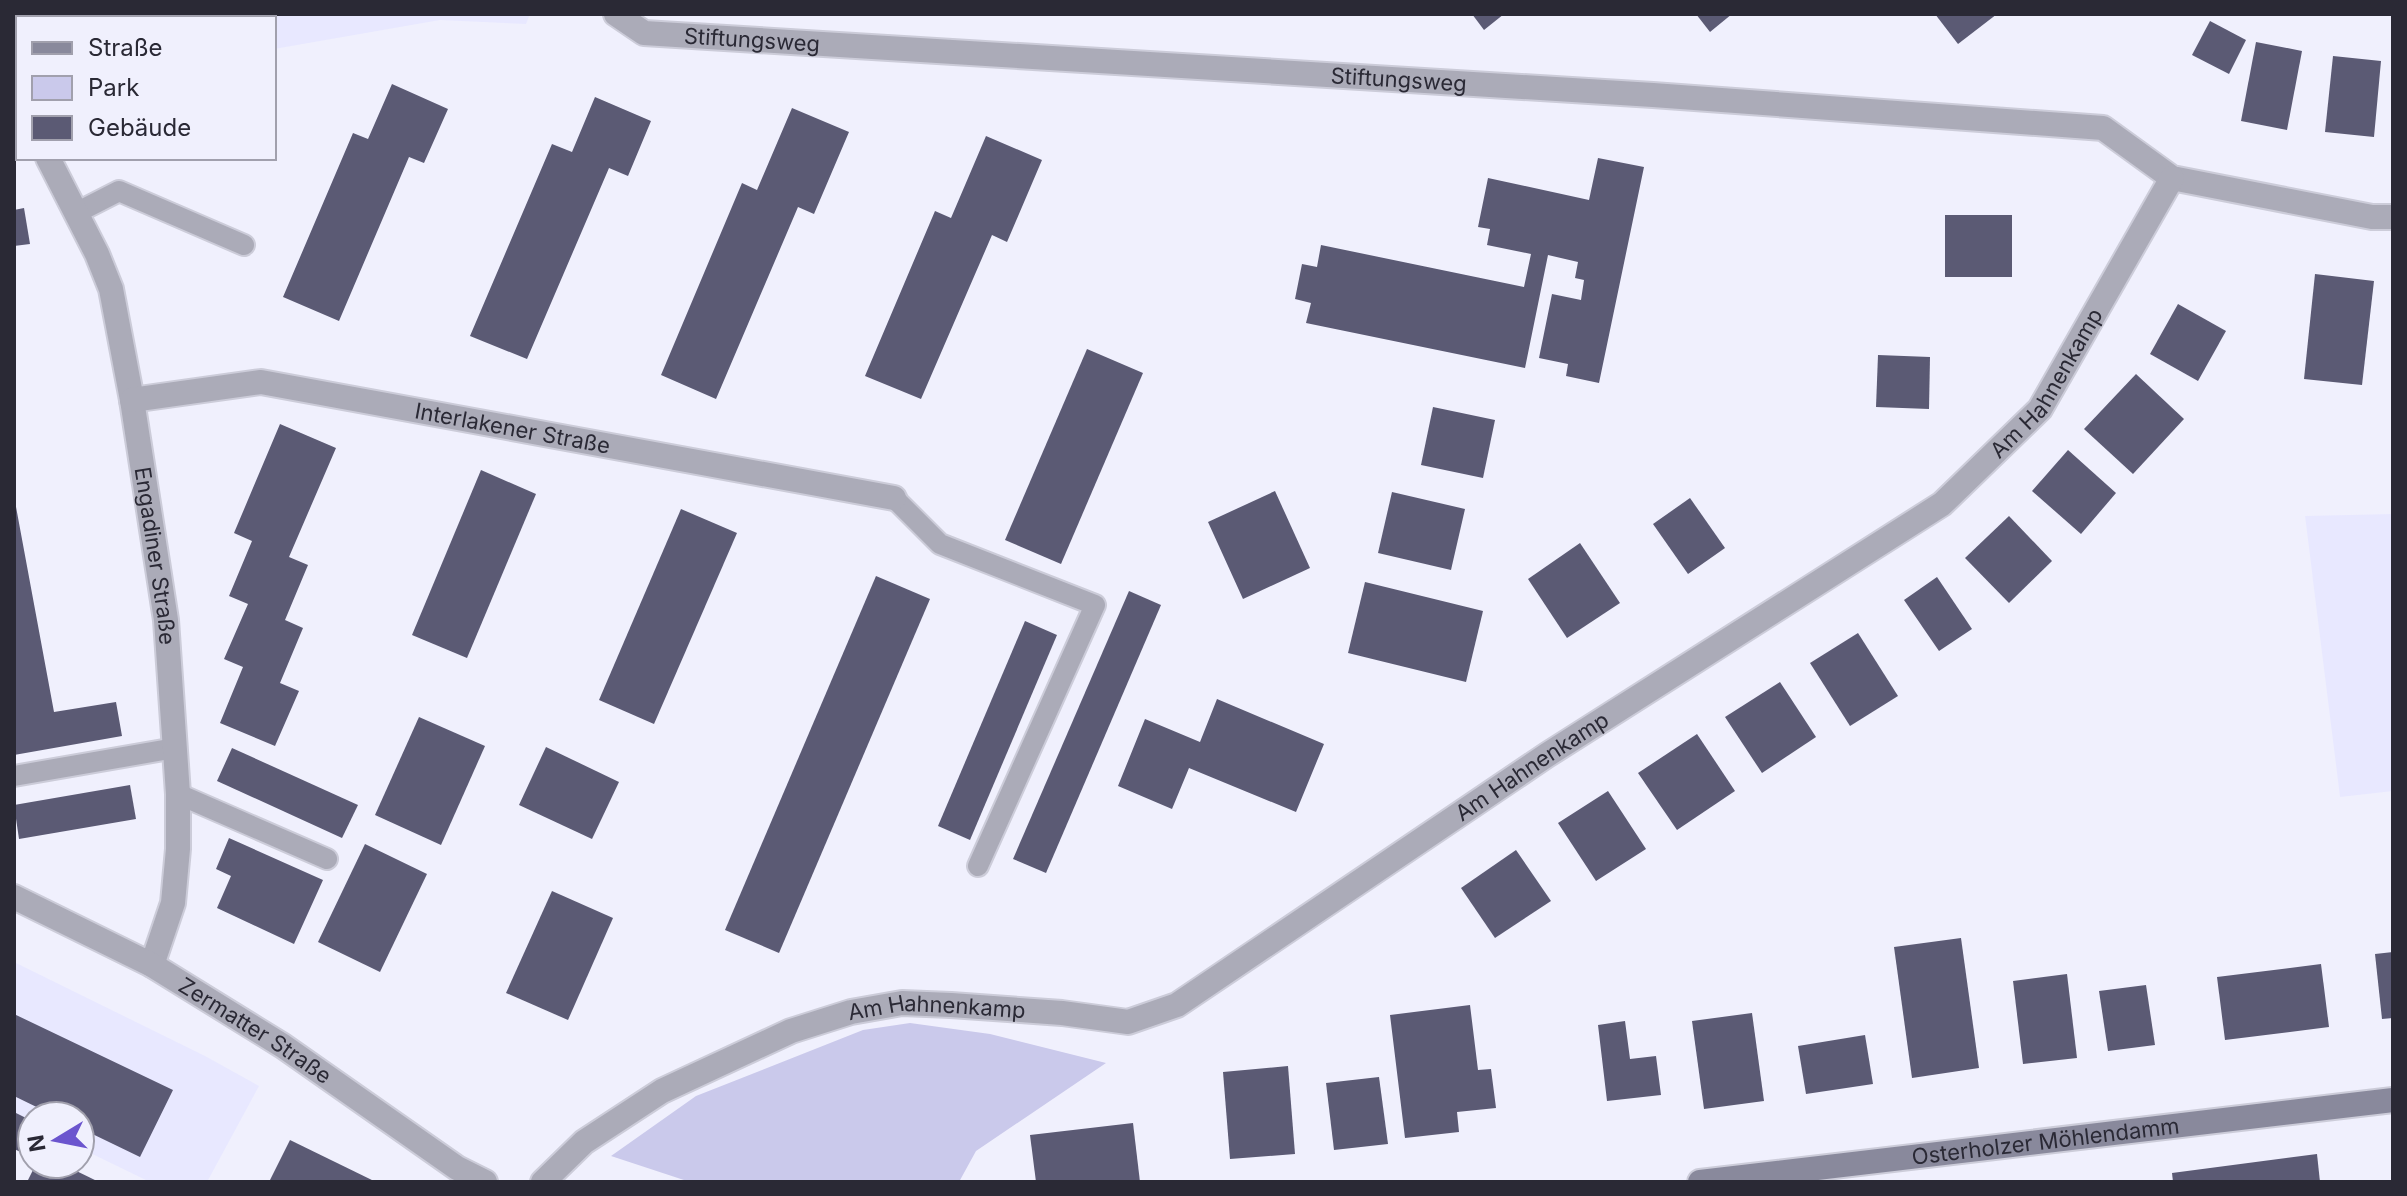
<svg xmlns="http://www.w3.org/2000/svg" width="2407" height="1196" viewBox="0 0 2407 1196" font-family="Inter,sans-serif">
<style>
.built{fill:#e8e8ff}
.green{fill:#cac9eb}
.building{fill:#5b5a74}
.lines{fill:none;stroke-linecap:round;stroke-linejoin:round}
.service-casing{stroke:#ccccd9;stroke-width:24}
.minor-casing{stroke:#ccccd9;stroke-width:28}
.secondary-casing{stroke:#ccccd9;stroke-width:28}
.service{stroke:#ababb8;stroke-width:20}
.minor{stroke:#ababb8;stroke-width:24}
.secondary{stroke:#89899c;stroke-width:24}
.labels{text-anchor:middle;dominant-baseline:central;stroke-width:8;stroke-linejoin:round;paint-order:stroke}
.street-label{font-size:22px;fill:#2a2935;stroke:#f0f0fd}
</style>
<rect width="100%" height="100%" fill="#f0f0fd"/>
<g class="built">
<polygon points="24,14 530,14 526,24 440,20 274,49 274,18 22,18"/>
<polygon points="2393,514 2393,791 2340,797 2305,516"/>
<polygon points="14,962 205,1056 259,1086 207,1182 150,1182 80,1148 80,1116 32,1116 32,1125 14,1117"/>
</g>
<polygon class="green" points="910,1023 990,1034 1106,1063 976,1151 959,1182 690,1182 611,1156 696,1096 863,1030"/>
<g class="building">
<polygon points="1472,14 1504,14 1484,30"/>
<polygon points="1696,14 1732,14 1710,32"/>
<polygon points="1935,14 1997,14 1958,44"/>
<polygon points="2210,21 2246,40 2229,74 2192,55"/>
<polygon points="2256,42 2302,51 2287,130 2241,121"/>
<polygon points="2333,56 2381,61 2374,137 2325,132"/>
<polygon points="392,84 448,109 424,163 409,157 339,321 283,297 353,133 368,139"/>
<polygon points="595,97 651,121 628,176 609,168 527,359 470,336 552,144 572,152"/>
<polygon points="792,108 849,132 814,214 798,207 716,399 661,375 742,183 757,190"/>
<polygon points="986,136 1042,160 1007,242 992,235 921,399 865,376 935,211 951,218"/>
<polygon points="1598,158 1644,167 1599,383 1566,376 1568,364 1539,358 1552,294 1581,300 1584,280 1575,278 1578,262 1548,255 1525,368 1306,323 1311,303 1295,299 1302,264 1317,267 1321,245 1524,287 1531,254 1487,245 1490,229 1478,227 1488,178 1589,200"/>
<polygon points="24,208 30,244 14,246 14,210"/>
<rect x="1945" y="215" width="67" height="62"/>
<polygon points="2315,274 2374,281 2362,385 2304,379"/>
<polygon points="2178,304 2226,331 2198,381 2150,354"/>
<polygon points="1087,349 1143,373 1061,564 1005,540"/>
<polygon points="1878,355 1930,357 1929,409 1876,407"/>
<polygon points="2136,374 2184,419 2133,474 2084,429"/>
<polygon points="1433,407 1495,420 1483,478 1421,465"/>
<polygon points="280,424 336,448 289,557 308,565 285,620 303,628 280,683 299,691 275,746 220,723 243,667 224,659 248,604 229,596 252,541 234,533"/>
<polygon points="2068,450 2116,493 2081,534 2032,491"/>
<polygon points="481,470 536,494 467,658 412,635"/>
<polygon points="1275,491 1310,568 1243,599 1208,522"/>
<polygon points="1392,492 1465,509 1451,570 1378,553"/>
<polygon points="14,496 54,712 116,702 122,736 14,755"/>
<polygon points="1690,498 1725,548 1688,574 1653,524"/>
<polygon points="681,509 737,533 654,724 599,700"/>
<polygon points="2009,516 2052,561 2009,603 1965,558"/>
<polygon points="1580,543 1620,603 1567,638 1528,579"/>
<polygon points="876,576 930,599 779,953 725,930"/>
<polygon points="1937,577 1972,629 1939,651 1904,600"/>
<polygon points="1365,582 1483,611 1466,682 1348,653"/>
<polygon points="1129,591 1161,605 1046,873 1013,859"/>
<polygon points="1025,621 1057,635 970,840 938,826"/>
<polygon points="1858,633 1898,696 1850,726 1810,663"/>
<polygon points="1780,682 1816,737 1762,773 1725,717"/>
<polygon points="1217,699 1324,744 1296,812 1189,768 1172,809 1118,786 1145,719 1200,742"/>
<polygon points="419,717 485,746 441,845 375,815"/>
<polygon points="1697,734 1735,791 1677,830 1638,773"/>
<polygon points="546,747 619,782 592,839 519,805"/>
<polygon points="232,748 358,805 342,838 217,781"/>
<polygon points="130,785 136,819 19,839 14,805"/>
<polygon points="1608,791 1646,849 1596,881 1558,823"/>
<polygon points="229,838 323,880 294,944 217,908 231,876 216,869"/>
<polygon points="365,844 427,874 380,972 318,942"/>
<polygon points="1516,850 1551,901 1495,938 1461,888"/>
<polygon points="552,891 613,918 568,1020 506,993"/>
<polygon points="1961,938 1979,1068 1912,1078 1894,947"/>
<polygon points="2393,952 2393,1018 2382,1019 2375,954"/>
<polygon points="2321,964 2329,1027 2225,1040 2217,977"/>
<polygon points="2067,974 2077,1058 2023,1064 2013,981"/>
<polygon points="2146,985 2155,1045 2108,1051 2099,991"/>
<polygon points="1470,1005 1478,1070 1491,1069 1496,1108 1457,1112 1459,1132 1405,1138 1390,1015"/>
<polygon points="1752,1013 1764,1101 1704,1109 1692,1021"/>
<polygon points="14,1014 173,1090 140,1157 80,1128 80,1116 55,1116 14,1096"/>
<polygon points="1625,1021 1630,1059 1656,1056 1661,1095 1607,1101 1598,1025"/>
<polygon points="1865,1035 1873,1084 1806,1094 1798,1046"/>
<polygon points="1288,1066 1295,1154 1230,1159 1223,1072"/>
<polygon points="1379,1077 1388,1144 1334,1150 1326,1083"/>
<polygon points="14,1112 32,1121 32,1157 14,1149"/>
<polygon points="1133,1123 1140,1182 1036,1182 1030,1135"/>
<polygon points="290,1140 376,1182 269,1182"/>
<polygon points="2317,1154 2320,1182 2173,1182 2172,1173"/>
<polygon points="36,1164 62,1164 99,1182 27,1182"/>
</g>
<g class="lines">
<defs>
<g id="service">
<polyline points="76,213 119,191 244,245"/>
<polyline points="894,498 940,544 1095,605 978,866"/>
<polyline points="14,776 175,748"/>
<polyline points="178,794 327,859"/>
</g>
<g id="minor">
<path id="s1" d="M616,14L644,33L1653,95L2103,128L2172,178L2372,217H2393"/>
<polyline points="14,95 18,100"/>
<path id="s2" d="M48,158L97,254L111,289L132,400L166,620L178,794V849L173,903L152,965"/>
<path id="s3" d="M132,400L261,382L894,498"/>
<path id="s4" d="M14,897L152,965L283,1046L457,1168L485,1182"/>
<path id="s5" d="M543,1182L584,1142L662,1091L791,1031L851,1012L902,1003L951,1005L1062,1013L1128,1022L1177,1005L1547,755L1942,504L2040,409L2172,178"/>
</g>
<g id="secondary">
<path id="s6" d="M1700,1182L2393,1100"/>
</g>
</defs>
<use href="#service" class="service-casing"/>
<use href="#minor" class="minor-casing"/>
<use href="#secondary" class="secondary-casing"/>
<use href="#service" class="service"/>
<use href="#minor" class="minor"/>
<use href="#secondary" class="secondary"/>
</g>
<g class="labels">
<g class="street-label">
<text stroke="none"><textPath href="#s1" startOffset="142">Stiftungsweg</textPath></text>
<text stroke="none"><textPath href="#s1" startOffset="790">Stiftungsweg</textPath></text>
<text stroke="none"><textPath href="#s5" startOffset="1762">Am Hahnenkamp</textPath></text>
<text stroke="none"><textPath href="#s3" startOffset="386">Interlakener Straße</textPath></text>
<text stroke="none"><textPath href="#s2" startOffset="416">Engadiner Straße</textPath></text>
<text stroke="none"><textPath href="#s5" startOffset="1114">Am Hahnenkamp</textPath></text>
<text stroke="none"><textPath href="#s5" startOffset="442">Am Hahnenkamp</textPath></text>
<text stroke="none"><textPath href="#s4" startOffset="276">Zermatter Straße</textPath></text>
<text stroke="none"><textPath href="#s6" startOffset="348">Osterholzer Möhlendamm</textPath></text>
</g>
</g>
<rect width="2407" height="1196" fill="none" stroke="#2a2935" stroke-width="32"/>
<rect x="16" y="16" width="260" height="144" fill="#f0f0fd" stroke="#a1a0ad" stroke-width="2"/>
<rect x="32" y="42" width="40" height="12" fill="#89899c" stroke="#a1a0ad" stroke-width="2"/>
<text x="88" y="56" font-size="24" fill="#2a2935">Straße</text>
<rect x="32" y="76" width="40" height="24" fill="#cac9eb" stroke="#a1a0ad" stroke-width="2"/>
<text x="88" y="96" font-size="24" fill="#2a2935">Park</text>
<rect x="32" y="116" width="40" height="24" fill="#5b5a74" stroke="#a1a0ad" stroke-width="2"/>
<text x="88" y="136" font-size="24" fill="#2a2935">Gebäude</text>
<g transform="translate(56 1140) rotate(260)"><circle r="38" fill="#f0f0fd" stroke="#a1a0ad" stroke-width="2"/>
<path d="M0-6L14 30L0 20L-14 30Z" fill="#6b55ce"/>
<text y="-12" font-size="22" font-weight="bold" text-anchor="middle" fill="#2a2935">N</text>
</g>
</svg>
